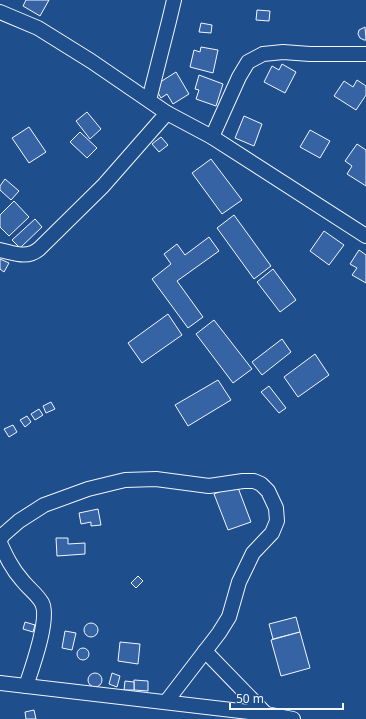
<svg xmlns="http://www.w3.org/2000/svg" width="366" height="719" viewBox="0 0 366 719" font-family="'Noto Sans',sans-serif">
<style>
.building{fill:#3563a3;stroke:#f2f6ff}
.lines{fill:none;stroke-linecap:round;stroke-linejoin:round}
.street-casing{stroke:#f2f6ff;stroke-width:16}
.street{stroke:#1f4e8c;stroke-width:14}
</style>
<rect width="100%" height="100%" fill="#1f4e8c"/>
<g class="building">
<polygon points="26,0 49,0 40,16 23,6"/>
<polygon points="257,10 270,11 269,21 256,20"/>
<polygon points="201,23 212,25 211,33 199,32"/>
<polygon points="365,27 366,40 364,40 360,38 358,34 359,30"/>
<polygon points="201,47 218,50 213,73 190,67 194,50 200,52"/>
<polygon points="282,64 296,72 285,93 264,82 272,66 279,70"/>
<polygon points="176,72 189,94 173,104 167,94 161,98 154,86"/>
<polygon points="199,75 223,84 216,106 196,99 199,90 195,89"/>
<polygon points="357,80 366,86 366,95 356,110 334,96 344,81 353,87"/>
<polygon points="87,112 101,129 90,139 76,121"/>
<polygon points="244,116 262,124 254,146 235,138"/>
<polygon points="29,127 46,152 29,163 12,138"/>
<polygon points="310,130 330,141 320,158 300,147"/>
<polygon points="80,132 97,148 87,158 70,142"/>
<polygon points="161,137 168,145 159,152 152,144"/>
<polygon points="357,144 366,150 366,186 347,174 352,166 345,161"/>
<polygon points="211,159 242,200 222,214 192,173"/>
<polygon points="5,179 19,191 11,200 0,190 0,186"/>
<polygon points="14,201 29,217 9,236 0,227 0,215"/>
<polygon points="234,215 271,266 254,279 217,228"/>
<polygon points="35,219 42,227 20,248 12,240"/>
<polygon points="324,231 344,245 329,265 310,251"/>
<polygon points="209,237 219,251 177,281 203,317 188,328 152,279 171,264 164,254 177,244 185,255"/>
<polygon points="359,250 366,255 366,283 352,275 357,268 350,264"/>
<polygon points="0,259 9,263 4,272 0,269"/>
<polygon points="273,269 296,300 280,312 257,282"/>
<polygon points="168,314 182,335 142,363 128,343"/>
<polygon points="214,320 252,369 233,383 196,334"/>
<polygon points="282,339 291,352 262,375 252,362"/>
<polygon points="315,354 329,375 298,397 284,377"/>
<polygon points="218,380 231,400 188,426 175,405"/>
<polygon points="269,386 286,408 279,413 261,392"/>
<polygon points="51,402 55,409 46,413 43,406"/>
<polygon points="39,409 43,415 35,420 31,414"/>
<polygon points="27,416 31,422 25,427 20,420"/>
<polygon points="13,425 17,432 9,437 4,429"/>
<polygon points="237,485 251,522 228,530 214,494"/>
<polygon points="98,509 101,525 91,526 91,522 81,524 79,513"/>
<polygon points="56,538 68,538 68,544 85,543 85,554 57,556"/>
<polygon points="138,576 143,581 136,588 131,583"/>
<polygon points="296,617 300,632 273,639 269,624"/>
<polygon points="25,622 35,625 33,632 23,629"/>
<circle cx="91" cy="630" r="7"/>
<polygon points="65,631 76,633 72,650 62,648"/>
<polygon points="300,632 310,668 281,676 271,640"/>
<polygon points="120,642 140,644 138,664 118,661"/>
<circle cx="83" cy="654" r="6"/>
<polygon points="112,673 120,676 117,687 109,684"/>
<circle cx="95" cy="680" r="7"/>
<polygon points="134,680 148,681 148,691 134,690"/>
<polygon points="125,681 134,682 134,690 124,690"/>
<polygon points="34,710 36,719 26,719 25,712"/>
</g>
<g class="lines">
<defs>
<g id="street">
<polyline points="0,12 38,28 91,61 167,113 212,137 366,236"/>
<polyline points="149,100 169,21 174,0"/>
<polyline points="212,137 239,77 248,62 263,54 283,52 310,54 366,54"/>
<path d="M0,250C14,253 27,259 39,249L103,186L167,113"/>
<polyline points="0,540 3,535 19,521 44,505 88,489 125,480 156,479 209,486 243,481 254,481 261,484 268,491 276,508 277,521 272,533 253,553 239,582 229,617 219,633 166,702"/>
<path d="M0,543C6,556 12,569 22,580C28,588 37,594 42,603C50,619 32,668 26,686"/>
<polyline points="205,651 266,714"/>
<polyline points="0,683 266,714 293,719"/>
</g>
</defs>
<use href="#street" class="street-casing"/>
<use href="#street" class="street"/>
</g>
<path d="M230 703v6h113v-6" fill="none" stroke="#f2f6ff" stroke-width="2"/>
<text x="236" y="703" font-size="12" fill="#f2f6ff" stroke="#1f4e8c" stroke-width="3" paint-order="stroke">50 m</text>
</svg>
